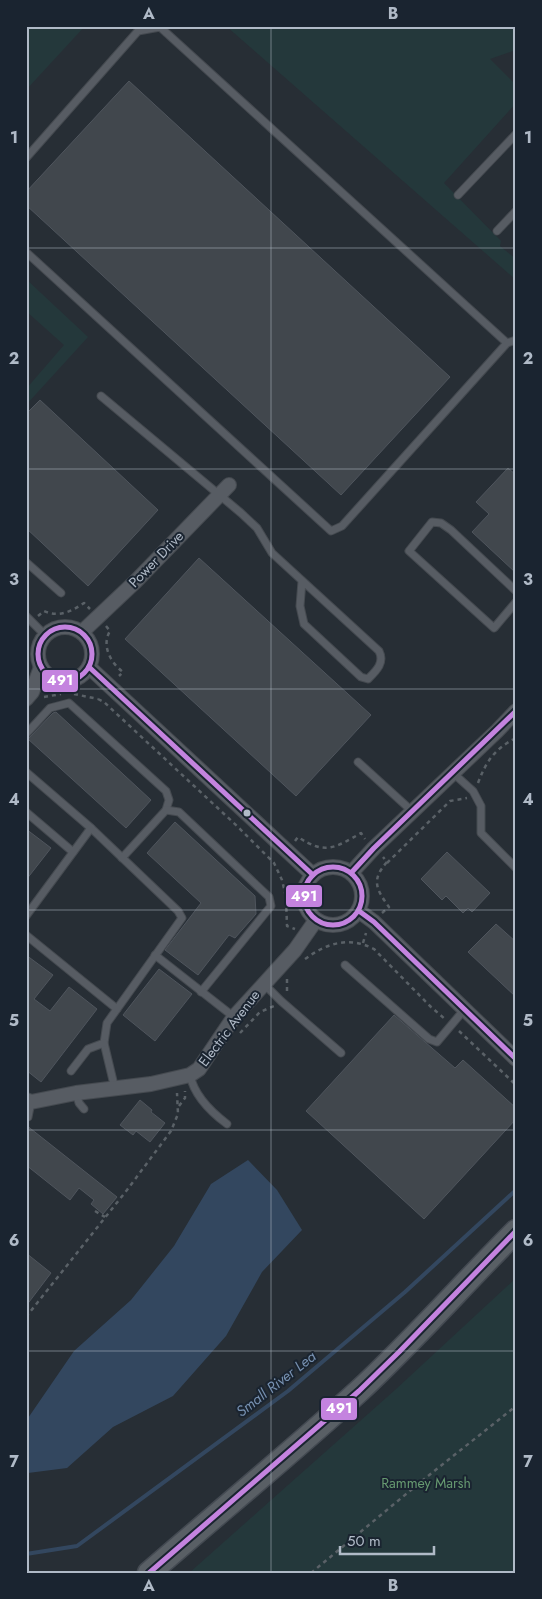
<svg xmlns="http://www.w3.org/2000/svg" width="542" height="1599" viewBox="0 0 542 1599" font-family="Jost,sans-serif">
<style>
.green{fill:#24383b}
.water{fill:#33475f}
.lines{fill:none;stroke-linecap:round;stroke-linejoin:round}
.stream{stroke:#33475f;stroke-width:4}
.building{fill:#41474d;stroke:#4f555d}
.service-casing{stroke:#454a50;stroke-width:9}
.minor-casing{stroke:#454a50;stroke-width:16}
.primary-casing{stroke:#444a52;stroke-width:25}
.path{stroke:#5a6167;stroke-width:2.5;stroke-dasharray:4 4;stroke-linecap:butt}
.service{stroke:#575c63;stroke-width:7}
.minor{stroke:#575c63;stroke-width:14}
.primary{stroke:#595f65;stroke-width:22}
.bus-1-casing{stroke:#1a2430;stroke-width:9}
.bus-1{stroke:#c483df;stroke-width:5}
.grid{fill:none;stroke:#b0bac7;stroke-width:1;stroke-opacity:0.55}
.bus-dot{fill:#b0bac7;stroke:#1a2430;stroke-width:2}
.labels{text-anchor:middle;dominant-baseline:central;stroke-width:4;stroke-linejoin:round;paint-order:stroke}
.street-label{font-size:14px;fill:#b0bac7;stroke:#1a2430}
.park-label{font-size:14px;fill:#669970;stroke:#1a2430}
.water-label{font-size:15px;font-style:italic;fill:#7791b1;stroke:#1a2430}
.line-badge{stroke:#1a2430;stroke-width:2}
.badge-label{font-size:14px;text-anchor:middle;font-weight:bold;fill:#fff}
.neatline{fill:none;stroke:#b0bac7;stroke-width:2}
.grid-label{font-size:16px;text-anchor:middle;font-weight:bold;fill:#b0bac7}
</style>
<rect width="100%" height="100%" fill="#272e35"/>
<g class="green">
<polygon points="26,26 85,26 26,90"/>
<polygon points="226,26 516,26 516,50 490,59 516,85 516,103 444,183 501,241 500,246 516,259 516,280"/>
<polygon points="26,279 88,337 26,405 26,389 64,345 26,311"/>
<polygon points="516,1278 516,1573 189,1573 395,1390"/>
</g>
<polygon class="water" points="248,1160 277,1190 302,1230 262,1272 226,1336 173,1396 113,1427 67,1468 28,1473 26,1421 74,1351 131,1300 174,1246 211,1184"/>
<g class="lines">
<polyline class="stream" points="26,1554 77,1546 288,1391 405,1292 516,1190"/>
</g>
<g class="building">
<polygon points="129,81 450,377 341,495 26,205 26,192"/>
<polygon points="40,400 158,510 88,586 26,528 26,414"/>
<polygon points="508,468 516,475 516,573 472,532 489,514 476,502"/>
<polygon points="199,558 371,715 296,796 125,639"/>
<polygon points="56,712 151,800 126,828 28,739 53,713"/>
<polygon points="175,822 255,896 256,914 235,938 229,935 198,975 165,950 201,903 147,853"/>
<polygon points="26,829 51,848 26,880"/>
<polygon points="447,852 490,893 472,912 468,908 463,913 446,896 442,900 421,879"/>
<polygon points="496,924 516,942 516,997 468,952"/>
<polygon points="26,955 53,975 34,999 50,1011 69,987 97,1009 41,1082 26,1070"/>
<polygon points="159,969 192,994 155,1041 123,1015"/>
<polygon points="394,1015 455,1068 463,1060 516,1108 516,1119 424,1219 306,1111"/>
<polygon points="140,1100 152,1110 151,1112 165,1123 150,1142 136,1131 133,1135 120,1125"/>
<polygon points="26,1125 117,1197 103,1214 91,1204 94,1200 79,1188 70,1200 26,1165"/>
<polygon points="26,1253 51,1273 26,1306"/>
</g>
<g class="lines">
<defs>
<g id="service">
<polyline points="26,158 138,31 160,27 507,343"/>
<polyline points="458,195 516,134"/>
<polyline points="497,231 516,211"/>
<polyline points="26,252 331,531 342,526 507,343 516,340"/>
<path d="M101,396L241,513L257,528L272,553L379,651C385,663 376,671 368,679L361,677L304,624L300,606L302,581"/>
<polyline points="26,562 61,593"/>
<polyline points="516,591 451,530 441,523 432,522 409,551 494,628 516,602"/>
<polyline points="26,616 45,635"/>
<polyline points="26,734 50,708 69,703 166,791 169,800 166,810 122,858"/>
<polyline points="358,762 413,812"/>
<polyline points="26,772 91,828 178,911 182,918 107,1023 104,1043 115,1089"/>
<polyline points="453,773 473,791 481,806 481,833 516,868"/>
<polyline points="166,810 179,812 269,897 271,906 201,992"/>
<polyline points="26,812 73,852"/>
<polyline points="26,916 91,828"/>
<polyline points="26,935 117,1009"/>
<polyline points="155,955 234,1017"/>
<polyline points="345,965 429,1039 437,1042 464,1010"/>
<polyline points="264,984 281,1001 341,1053"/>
<polyline points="71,1071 88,1049 104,1043"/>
<path d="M190,1075C194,1095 211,1112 227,1124"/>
<polyline points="76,1093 79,1103 84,1109"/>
<polyline points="28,1117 31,1102"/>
</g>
<g id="minor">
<circle cx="65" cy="654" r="27"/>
<polyline points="82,632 136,581 229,485"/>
<polyline points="89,667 313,875"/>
<polyline points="26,699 32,692 41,667"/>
<circle cx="333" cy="896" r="29"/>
<polyline points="351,873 374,848 497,731 516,711"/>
<polyline points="359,911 374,922 516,1059"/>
<polyline points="26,1100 31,1102 76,1093 151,1084 190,1075 199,1069 234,1017 295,950 316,920"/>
</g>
<path id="primary" d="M149,1573C219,1512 291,1453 359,1391C414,1340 463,1284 516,1231"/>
</defs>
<use href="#service" class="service-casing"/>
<use href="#minor" class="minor-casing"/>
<use href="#primary" class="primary-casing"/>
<g class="path">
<path d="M38,616L44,611C59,618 72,611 84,603L90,609"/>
<path d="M106,626L110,631C101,646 111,663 123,672L119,676"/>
<polyline points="74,694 98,699"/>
<polyline points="44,697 61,694"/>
<polyline points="98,699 104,702 237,826 274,863 282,880 286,897 287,926 295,929"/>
<path d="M478,783C486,762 494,749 516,738"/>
<path d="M295,841L298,837C325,855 335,848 361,833L365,839"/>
<polyline points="387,863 450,801 467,798"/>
<path d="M382,913L389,907C376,889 371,880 387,862L383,857"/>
<polyline points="363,943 366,933"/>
<path d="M305,959C327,943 349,936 374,949L431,1007L445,1019"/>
<polyline points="287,979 287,994"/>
<polyline points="459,1031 516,1085"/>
<polyline points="240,1033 260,1012 274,1006"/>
<polyline points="179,1106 185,1098 185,1091"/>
<polyline points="95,1211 105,1217"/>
<polyline points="26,1317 127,1190 171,1131 178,1114 177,1093"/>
<polyline points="311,1573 423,1480 516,1406"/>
</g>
<use href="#service" class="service"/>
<use href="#minor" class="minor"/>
<use href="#primary" class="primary"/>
<defs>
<g id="bus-1">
<circle cx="65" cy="654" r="27"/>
<polyline points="89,667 313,875"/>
<circle cx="333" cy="896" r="29"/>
<polyline points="351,873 374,848 516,711"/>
<polyline points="359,911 374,922 516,1059"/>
<polyline points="149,1573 359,1391 399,1352 516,1231"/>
</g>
</defs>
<use href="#bus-1" class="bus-1-casing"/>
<use href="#bus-1" class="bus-1"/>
</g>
<path class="grid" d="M271,26V1573M26,248H516M26,469H516M26,689H516M26,910H516M26,1130H516M26,1351H516"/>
<circle class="bus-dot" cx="247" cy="813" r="4.5"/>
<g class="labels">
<g class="street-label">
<text transform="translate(156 559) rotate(-46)">Power Drive</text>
<text transform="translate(229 1028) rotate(-53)">Electric Avenue</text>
</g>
<g class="park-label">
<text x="426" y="1483">Rammey Marsh</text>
</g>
<g class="water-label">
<text transform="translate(276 1384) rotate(-38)">Small River Lea</text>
</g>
</g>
<g class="line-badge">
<rect x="41" y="669" width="38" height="24" rx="5" fill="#c483df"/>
<rect x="285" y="884" width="38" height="24" rx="5" fill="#c483df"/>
<rect x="320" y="1397" width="38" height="24" rx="5" fill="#c483df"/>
</g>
<g class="badge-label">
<text x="60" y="685">491</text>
<text x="304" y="901">491</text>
<text x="339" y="1413">491</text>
</g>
<rect width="542" height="1599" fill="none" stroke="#1a2430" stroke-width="55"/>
<path d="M340 1546v8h94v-8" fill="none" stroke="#b0bac7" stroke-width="2.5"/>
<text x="347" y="1546" font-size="15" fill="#b0bac7" stroke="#1a2430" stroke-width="4" paint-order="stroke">50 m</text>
<rect x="28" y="28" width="486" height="1544" class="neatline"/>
<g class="grid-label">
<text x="149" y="19">A</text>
<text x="393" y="19">B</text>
<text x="14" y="143">1</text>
<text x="528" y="143">1</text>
<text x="14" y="364">2</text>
<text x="528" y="364">2</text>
<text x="14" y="585">3</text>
<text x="528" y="585">3</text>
<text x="14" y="805">4</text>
<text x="528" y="805">4</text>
<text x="14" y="1026">5</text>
<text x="528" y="1026">5</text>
<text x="14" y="1246">6</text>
<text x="528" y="1246">6</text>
<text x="14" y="1467">7</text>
<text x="528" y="1467">7</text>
<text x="149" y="1591">A</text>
<text x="393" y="1591">B</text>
</g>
</svg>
